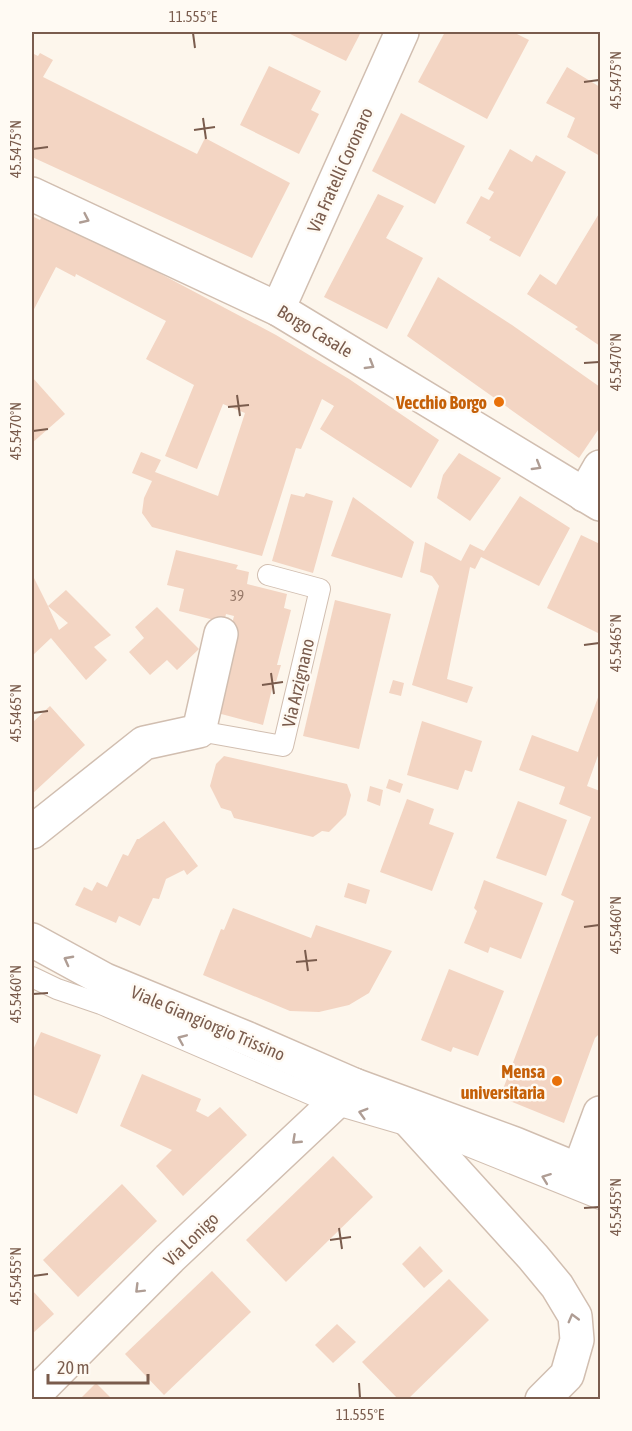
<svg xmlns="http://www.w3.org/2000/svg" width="632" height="1431" viewBox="0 0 632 1431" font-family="'Asap Condensed',sans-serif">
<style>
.building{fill:#f3d5c3;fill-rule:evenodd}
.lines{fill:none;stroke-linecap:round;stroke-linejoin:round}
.service-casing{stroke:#d1beb0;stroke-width:22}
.minor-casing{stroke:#d1beb0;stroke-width:36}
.tertiary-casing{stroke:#d1beb0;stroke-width:36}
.service{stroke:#fff;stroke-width:20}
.minor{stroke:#fff;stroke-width:33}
.tertiary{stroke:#fff;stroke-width:33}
.oneway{stroke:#af9d94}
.ticks{fill:none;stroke:#7a5c4d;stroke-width:2}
.food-dot{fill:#e8710a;stroke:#fffaf3;stroke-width:2}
.labels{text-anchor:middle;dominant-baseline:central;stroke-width:5;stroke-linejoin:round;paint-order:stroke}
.number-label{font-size:15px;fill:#987a6a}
.street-label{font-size:18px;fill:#7a5c4d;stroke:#fffaf3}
.food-label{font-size:18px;font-weight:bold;fill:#c56008;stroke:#fffaf3;text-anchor:end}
.neatline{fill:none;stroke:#7a5c4d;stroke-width:2}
.ticks-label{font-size:15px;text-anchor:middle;fill:#7a5c4d}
</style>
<rect width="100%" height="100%" fill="#fdf6ec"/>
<g class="building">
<polygon points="286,32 361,32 346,61"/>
<polygon points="445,32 513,32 529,40 487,119 418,82"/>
<polygon points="32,53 38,56 40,53 53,60 43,77 197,154 205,138 290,183 252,258 32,157"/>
<polygon points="269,66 321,91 311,110 319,114 299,154 240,125"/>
<polygon points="567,67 600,87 600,156 567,137 575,118 546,103"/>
<polygon points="401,113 465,146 435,204 372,171"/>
<polygon points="510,149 532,162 536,155 566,172 520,257 489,240 491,237 466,223 481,196 489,200 494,192 488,189"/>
<polygon points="378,194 404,206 386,238 423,258 387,329 324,297"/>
<polygon points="44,212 276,335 349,379 439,440 411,488 320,429 334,406 322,399 301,449 296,448 262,556 152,527 142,513 144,498 152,481 132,473 141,452 161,460 155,472 218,496 245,413 223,404 197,469 165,456 194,385 146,359 166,321 76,274 75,277 56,267 32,313 32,216 40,220"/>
<polygon points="600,212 600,346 575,329 578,327 527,294 540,274 556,285"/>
<polygon points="438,277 512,325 600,387 600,427 579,458 407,336"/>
<polygon points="32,377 65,414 32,443"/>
<polygon points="459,453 501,478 470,521 437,498 443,475"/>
<polygon points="306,493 333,501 313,573 272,561 291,494 304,497"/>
<polygon points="520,496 570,528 539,586 481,557 475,569 470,567 447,679 473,687 467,703 412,685 439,586 432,576 420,572 425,542 461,561 470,544 484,551"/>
<polygon points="353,497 414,542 402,578 331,556"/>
<polygon points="581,535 600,544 600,634 547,608"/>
<polygon points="176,550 238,565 236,569 249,572 247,584 287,594 284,608 291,610 277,665 281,665 276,682 274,681 263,725 210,711 234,616 226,614 225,618 219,617 218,621 179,611 184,589 167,585"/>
<path d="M32,574L48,606L66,590L111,635L94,647L107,660L86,680L51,638L32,656ZM48,606L68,623L59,630Z"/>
<polygon points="335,600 391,614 359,749 303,736"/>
<polygon points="157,607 199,649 177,670 167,660 150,675 129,652 144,638 135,627"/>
<polygon points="393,680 404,683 401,696 389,693"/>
<polygon points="600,692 600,750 587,786 600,791 600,1033 595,1038 564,1123 500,1097 574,901 561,895 591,817 559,804 565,787 519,770 532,735 578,752"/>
<polygon points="50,706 85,745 32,794 32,746 33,745 32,723"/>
<polygon points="422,721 482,741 472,772 465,770 458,790 407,775"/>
<polygon points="224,756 347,784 351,795 346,815 329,832 322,831 313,837 234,818 231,811 221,808 210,786 216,764"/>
<polygon points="389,779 403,784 400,793 386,788"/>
<polygon points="370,786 383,790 380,806 367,801"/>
<polygon points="407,799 434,809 429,824 454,833 432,891 380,872"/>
<polygon points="518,801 567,820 546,876 496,858"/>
<polygon points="164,821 198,866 187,875 184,870 166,879 159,899 153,898 140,926 119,916 116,923 75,905 84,887 92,891 97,882 107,887 123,854 128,856 137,839 139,839"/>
<polygon points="484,880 543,903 521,959 490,947 488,953 464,943 477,911 474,908"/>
<polygon points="348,883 370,890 366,904 344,897"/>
<polygon points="233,908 311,938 316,925 392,951 369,993 349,1005 319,1012 290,1011 203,975 221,929 224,930"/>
<polygon points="449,969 504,991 478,1056 453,1047 451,1052 421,1040"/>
<polygon points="41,1032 101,1055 77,1114 32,1094 32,1052"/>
<polygon points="142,1074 201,1099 196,1111 208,1117 220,1107 247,1135 183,1196 156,1166 172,1150 120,1126"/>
<polygon points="333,1156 373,1197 286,1282 246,1240"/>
<polygon points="122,1184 157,1221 78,1297 43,1260"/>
<polygon points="420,1246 443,1271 424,1288 402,1264"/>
<polygon points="212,1271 251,1312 164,1395 125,1354"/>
<polygon points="449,1279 489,1320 407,1400 399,1400 362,1362"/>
<polygon points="32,1290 54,1314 33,1333 32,1331"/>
<polygon points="337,1324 356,1342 333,1363 315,1345"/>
<polygon points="96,1383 113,1400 79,1400"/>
</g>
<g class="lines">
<defs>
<g id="service">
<polyline points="199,731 283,746 320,589 268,575"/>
<polyline points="32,977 57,989 101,1004 333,1104 443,1136 600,1199"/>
</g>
<g id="minor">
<polyline points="32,194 278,309 600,504"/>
<polyline points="278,309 402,32"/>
<polyline points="584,495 600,467"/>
<polyline points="32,832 144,743 199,731 221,634"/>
<polyline points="579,1170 600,1113"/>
<polyline points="32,1397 170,1258 354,1085"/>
</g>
<g id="tertiary">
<polyline points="32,940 105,980 246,1038 354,1085 515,1144 600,1179"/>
<polyline points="394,1104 533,1257 557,1286 575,1316 577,1340 567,1375 542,1400"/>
</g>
</defs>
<use href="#service" class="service-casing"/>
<use href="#minor" class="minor-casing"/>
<use href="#tertiary" class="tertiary-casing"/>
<use href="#service" class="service"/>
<use href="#minor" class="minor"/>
<use href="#tertiary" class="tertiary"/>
</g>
<defs><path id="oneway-chevron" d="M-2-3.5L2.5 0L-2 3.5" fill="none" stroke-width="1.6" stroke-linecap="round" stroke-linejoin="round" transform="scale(1.5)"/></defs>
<g class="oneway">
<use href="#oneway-chevron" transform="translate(85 219) rotate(25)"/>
<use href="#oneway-chevron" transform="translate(370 365) rotate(31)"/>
<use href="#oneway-chevron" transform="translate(537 466) rotate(31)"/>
<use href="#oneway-chevron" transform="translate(68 960) rotate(-152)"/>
<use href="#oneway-chevron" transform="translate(182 1039) rotate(-157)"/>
<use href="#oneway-chevron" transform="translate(363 1113) rotate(-164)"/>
<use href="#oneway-chevron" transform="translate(296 1140) rotate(137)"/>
<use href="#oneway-chevron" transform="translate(546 1178) rotate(-159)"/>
<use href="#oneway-chevron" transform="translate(139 1289) rotate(135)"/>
<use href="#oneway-chevron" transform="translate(573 1318) rotate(-105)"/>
</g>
<path class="ticks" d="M193,33L195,48M584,82L599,80M203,118L206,139M194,130L215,127M33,149L48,147M584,363L599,362M237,395L240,416M228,407L249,405M33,431L48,429M584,645L599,643M271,673L274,694M262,685L283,682M33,713L48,711M584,927L599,925M305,950L308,971M296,962L317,960M33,994L48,993M584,1208L599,1207M339,1228L342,1249M330,1240L351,1237M33,1276L48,1274M359,1383L360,1398"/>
<g class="food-dot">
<circle cx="499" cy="402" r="6"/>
<circle cx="557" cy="1081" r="6"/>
</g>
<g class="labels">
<g class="number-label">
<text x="237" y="595">39</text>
</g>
<g class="street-label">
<text transform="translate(340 170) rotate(-66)">Via Fratelli Coronaro</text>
<text transform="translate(315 331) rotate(31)">Borgo Casale</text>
<text transform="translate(298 683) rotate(-77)">Via Arzignano</text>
<text transform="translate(208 1023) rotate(23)">Viale Giangiorgio Trissino</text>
<text transform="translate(191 1239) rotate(-44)">Via Lonigo</text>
</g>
<g class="food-label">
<text x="487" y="402">Vecchio Borgo</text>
<text x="545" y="1071">Mensa<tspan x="545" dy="21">universitaria</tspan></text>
</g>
</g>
<rect width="632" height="1431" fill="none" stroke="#fffaf3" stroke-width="66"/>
<path d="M48 1374v9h100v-9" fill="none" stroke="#7a5c4d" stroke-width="3"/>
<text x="57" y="1374" font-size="18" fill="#7a5c4d" stroke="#fffaf3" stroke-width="4.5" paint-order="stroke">20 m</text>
<rect x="33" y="33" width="566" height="1365" class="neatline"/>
<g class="ticks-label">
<text x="193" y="22">11.555°E</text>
<text transform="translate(616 80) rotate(-90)" y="5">45.5475°N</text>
<text transform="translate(16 149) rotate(-90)" y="5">45.5475°N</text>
<text transform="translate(616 362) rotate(-90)" y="5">45.5470°N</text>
<text transform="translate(16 431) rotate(-90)" y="5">45.5470°N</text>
<text transform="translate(616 643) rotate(-90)" y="5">45.5465°N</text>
<text transform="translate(16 713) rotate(-90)" y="5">45.5465°N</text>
<text transform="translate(616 925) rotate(-90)" y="5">45.5460°N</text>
<text transform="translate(16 994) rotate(-90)" y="5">45.5460°N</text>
<text transform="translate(616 1207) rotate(-90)" y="5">45.5455°N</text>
<text transform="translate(16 1276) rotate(-90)" y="5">45.5455°N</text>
<text x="360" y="1420">11.555°E</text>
</g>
</svg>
